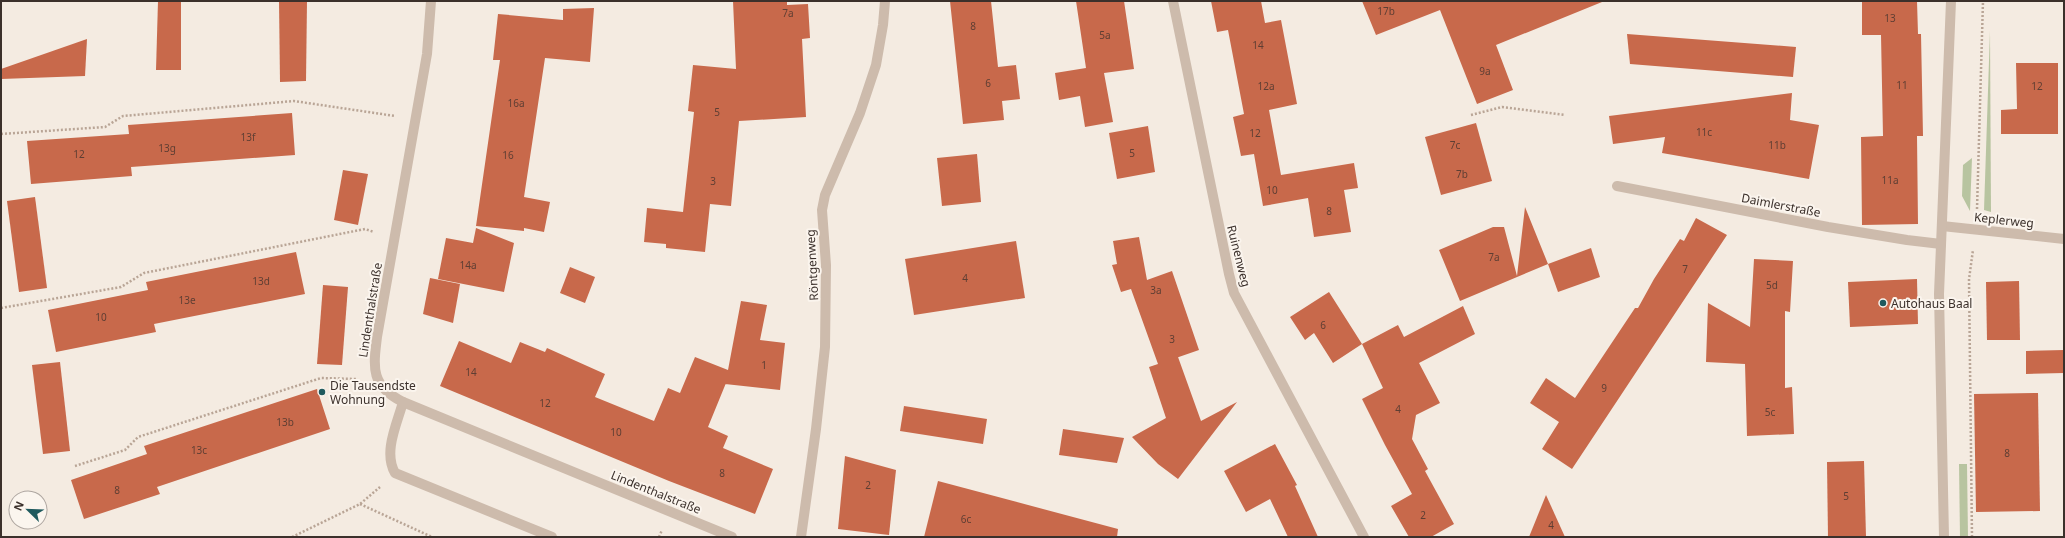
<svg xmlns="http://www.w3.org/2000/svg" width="2065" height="538" viewBox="0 0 2065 538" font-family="'Noto Sans',sans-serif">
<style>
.green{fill:#b8c4a0}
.building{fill:#c8694b}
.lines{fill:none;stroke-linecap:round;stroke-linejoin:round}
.path{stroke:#b9a596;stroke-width:2.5;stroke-dasharray:2 2;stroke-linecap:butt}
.service{stroke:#cdbbac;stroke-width:10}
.minor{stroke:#cdbbac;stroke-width:10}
.tertiary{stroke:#cdbbac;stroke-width:10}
.poi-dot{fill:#1f5a5e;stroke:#fbf5ee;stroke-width:1.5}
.labels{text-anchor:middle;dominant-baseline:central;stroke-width:4;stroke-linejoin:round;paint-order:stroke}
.number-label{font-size:10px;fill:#5e3e33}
.street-label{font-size:12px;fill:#3b302b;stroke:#fbf5ee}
.poi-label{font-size:12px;fill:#3b302b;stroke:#fbf5ee;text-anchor:start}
</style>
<rect width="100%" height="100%" fill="#f4ebe1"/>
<g class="green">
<polygon points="1990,31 1991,212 1984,210"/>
<polygon points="1972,158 1970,211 1962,196 1963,165"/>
<polygon points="1959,464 1967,464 1968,537 1960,537"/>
</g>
<g class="building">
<polygon points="158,1 181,1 181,70 156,70"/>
<polygon points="279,1 307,1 306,81 280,82"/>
<polygon points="733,1 787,1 787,5 808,4 810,38 802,39 806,117 739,121 731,206 710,204 705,252 666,248 666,244 644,242 647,208 683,212 694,112 688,111 693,65 736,69"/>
<polygon points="950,1 991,1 998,67 1016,65 1020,99 1002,101 1004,120 963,124"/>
<polygon points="1076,1 1124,1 1134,69 1104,73 1113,122 1085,127 1080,96 1059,100 1055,73 1086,68"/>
<polygon points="1211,1 1261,1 1265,23 1281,20 1297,104 1269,110 1281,175 1354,163 1358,188 1344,190 1351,232 1314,237 1308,198 1263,206 1254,154 1241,156 1233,117 1244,114 1228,30 1217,32"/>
<polygon points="1362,1 1601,1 1602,2 1496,45 1513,90 1477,104 1440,10 1376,35"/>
<polygon points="1862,1 1917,1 1918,34 1921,34 1923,136 1917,136 1918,224 1862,225 1861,137 1883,136 1881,35 1862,35"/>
<polygon points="594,8 590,62 545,58 524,197 550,202 544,232 524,228 524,231 476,226 500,60 493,60 498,14 563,20 563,9"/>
<polygon points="1627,34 1796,47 1793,77 1630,64"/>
<polygon points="87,39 85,76 1,79 1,69"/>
<polygon points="2016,63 2058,63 2058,134 2001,134 2001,110 2017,109"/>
<polygon points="1792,93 1790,120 1819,125 1809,179 1662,153 1665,137 1613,144 1609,116"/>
<polygon points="292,113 295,155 131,167 132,176 31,184 27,141 129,134 128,125"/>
<polygon points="1476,123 1492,181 1441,195 1425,137"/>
<polygon points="1148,126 1155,172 1117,179 1109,133"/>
<polygon points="977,154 981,202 942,206 937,158"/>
<polygon points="343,170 368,174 358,225 334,220"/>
<polygon points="35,197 47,288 19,292 7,201"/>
<polygon points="1525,207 1548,264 1460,301 1439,250 1493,227 1504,227 1517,276"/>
<polygon points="1696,218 1727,235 1572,469 1542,449 1559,422 1530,403 1546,378 1575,398 1635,308 1638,308 1654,279 1680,239 1684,241"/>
<polygon points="476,228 514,243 504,292 438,279 446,238 473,243"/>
<polygon points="1139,237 1147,280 1172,271 1199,350 1173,359 1178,357 1201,421 1237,402 1178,479 1158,464 1132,437 1166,418 1149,367 1158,364 1131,289 1121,292 1112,265 1117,264 1113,241"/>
<polygon points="1016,241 1025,298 914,315 905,259"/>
<polygon points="1591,248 1600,277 1558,292 1548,264"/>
<polygon points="296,252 305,294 154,324 156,332 56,352 48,310 148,290 146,282"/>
<polygon points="1754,259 1793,261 1790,312 1785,311 1785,388 1792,387 1794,434 1747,436 1745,364 1706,362 1708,303 1750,327"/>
<polygon points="570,267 595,277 585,303 560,293"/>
<polygon points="430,278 460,284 453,323 423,314"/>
<polygon points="1917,279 1918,324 1850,327 1848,282"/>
<polygon points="2019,281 2020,340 1987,340 1986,282"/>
<polygon points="323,285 348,287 342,365 317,364"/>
<polygon points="1329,292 1362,344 1333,363 1314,333 1305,340 1290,317"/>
<polygon points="741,301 767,305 760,340 785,343 780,390 725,384 726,383 708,427 728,436 723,448 773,469 755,514 669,481 440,386 459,341 511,363 520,342 545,352 547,348 605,374 595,397 654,421 668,388 680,393 695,357 728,370"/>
<polygon points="1463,306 1475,334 1419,363 1440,403 1416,415 1412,439 1428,469 1425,471 1454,524 1431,537 1409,537 1391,506 1412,494 1385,445 1362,399 1383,388 1362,344 1398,325 1404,337"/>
<polygon points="2064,350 2064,373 2026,374 2026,351"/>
<polygon points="60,362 70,451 43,454 32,365"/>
<polygon points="317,389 330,429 157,487 160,494 84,519 71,480 147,454 144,446"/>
<polygon points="2038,393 2040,511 1976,512 1974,394"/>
<polygon points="904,406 987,419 983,444 900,431"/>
<polygon points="1063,429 1124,438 1117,463 1059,455"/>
<polygon points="1275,444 1297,485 1295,486 1318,537 1288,537 1270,499 1246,512 1224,471"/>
<polygon points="845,456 896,470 889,535 838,529"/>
<polygon points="1864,461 1866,537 1828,537 1827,462"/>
<polygon points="938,481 1118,529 1117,537 924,537"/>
<polygon points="1546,495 1565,537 1529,537"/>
</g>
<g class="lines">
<g class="path">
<polyline points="1471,115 1502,107 1565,115"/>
<polyline points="1,134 105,127 123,116 294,101 395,116"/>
<polyline points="1977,209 1983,1"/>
<polyline points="1,308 121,287 144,273 365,229 374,232"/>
<polyline points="75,466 125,450 138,437 321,378 356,379"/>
<polyline points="360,504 432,537"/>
<polyline points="292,537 360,504 380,487"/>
<polyline points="659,537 662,530"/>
<polyline points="1972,537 1969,279 1973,250"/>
</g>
<g class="service">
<polyline points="1617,186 1828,227 1907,240 1941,244"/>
<path d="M403,402C397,424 383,452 395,473L552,537"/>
</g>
<g class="minor">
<path d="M431,1L427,54L377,337C373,369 371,386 403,402L732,537"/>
<polyline points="1173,1 1229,274 1234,293 1364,537"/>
<polyline points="1942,226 2064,239"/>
<polyline points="801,537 816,429 825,347 826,265 822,210 825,195 860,113 876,65 883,25 885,1"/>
</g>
<polyline class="tertiary" points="1944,537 1939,294 1951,1"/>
</g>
<g class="poi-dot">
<circle cx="1883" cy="303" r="4"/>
<circle cx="322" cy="392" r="4"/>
</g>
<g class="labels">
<g class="number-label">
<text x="1386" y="11">17b</text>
<text x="788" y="13">7a</text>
<text x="1890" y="18">13</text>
<text x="973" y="26">8</text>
<text x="1105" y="35">5a</text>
<text x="1258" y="45">14</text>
<text x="1485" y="71">9a</text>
<text x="988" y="83">6</text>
<text x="1902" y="85">11</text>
<text x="1266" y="86">12a</text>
<text x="2037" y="86">12</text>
<text x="516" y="103">16a</text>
<text x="717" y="112">5</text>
<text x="1704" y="132">11c</text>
<text x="1255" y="133">12</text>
<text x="248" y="137">13f</text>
<text x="1455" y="145">7c</text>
<text x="1777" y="145">11b</text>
<text x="167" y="148">13g</text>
<text x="1132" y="153">5</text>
<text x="79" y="154">12</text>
<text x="508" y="155">16</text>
<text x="1462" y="174">7b</text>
<text x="1890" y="180">11a</text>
<text x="713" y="181">3</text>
<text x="1272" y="190">10</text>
<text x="1329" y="211">8</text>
<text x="1494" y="257">7a</text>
<text x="468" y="265">14a</text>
<text x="1685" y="269">7</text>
<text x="965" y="278">4</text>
<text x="261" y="281">13d</text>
<text x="1772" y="285">5d</text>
<text x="1156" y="290">3a</text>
<text x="187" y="300">13e</text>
<text x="101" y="317">10</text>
<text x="1323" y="325">6</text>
<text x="1172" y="339">3</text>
<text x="764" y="365">1</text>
<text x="471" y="372">14</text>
<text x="1604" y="388">9</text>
<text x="545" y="403">12</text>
<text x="1398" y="409">4</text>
<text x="1770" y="412">5c</text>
<text x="285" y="422">13b</text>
<text x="616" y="432">10</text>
<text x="199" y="450">13c</text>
<text x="2007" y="453">8</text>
<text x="722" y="473">8</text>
<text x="868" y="485">2</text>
<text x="117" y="490">8</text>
<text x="1846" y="496">5</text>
<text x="1423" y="515">2</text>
<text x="966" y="519">6c</text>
<text x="1551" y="525">4</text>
</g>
<g class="street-label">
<text transform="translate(1781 205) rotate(11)">Daimlerstraße</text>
<text transform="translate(2004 220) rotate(6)">Keplerweg</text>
<text transform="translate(1239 256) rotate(76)">Ruinenweg</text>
<text transform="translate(812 265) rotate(-93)">Röntgenweg</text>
<text transform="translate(370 310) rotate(-81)">Lindenthalstraße</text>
<text transform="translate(656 492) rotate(22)">Lindenthalstraße</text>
</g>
<g class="poi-label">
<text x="1891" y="303">Autohaus Baal</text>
<text x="330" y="385">Die Tausendste<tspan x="330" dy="14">Wohnung</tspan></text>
</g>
</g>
<rect width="2065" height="538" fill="none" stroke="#3b302b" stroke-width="4"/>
<g transform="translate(28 510) rotate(293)"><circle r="19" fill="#fbf5ee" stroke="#aea6a0"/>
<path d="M0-3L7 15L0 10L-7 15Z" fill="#1f5a5e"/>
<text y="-6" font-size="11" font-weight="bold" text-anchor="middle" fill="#3b302b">N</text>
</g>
</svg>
